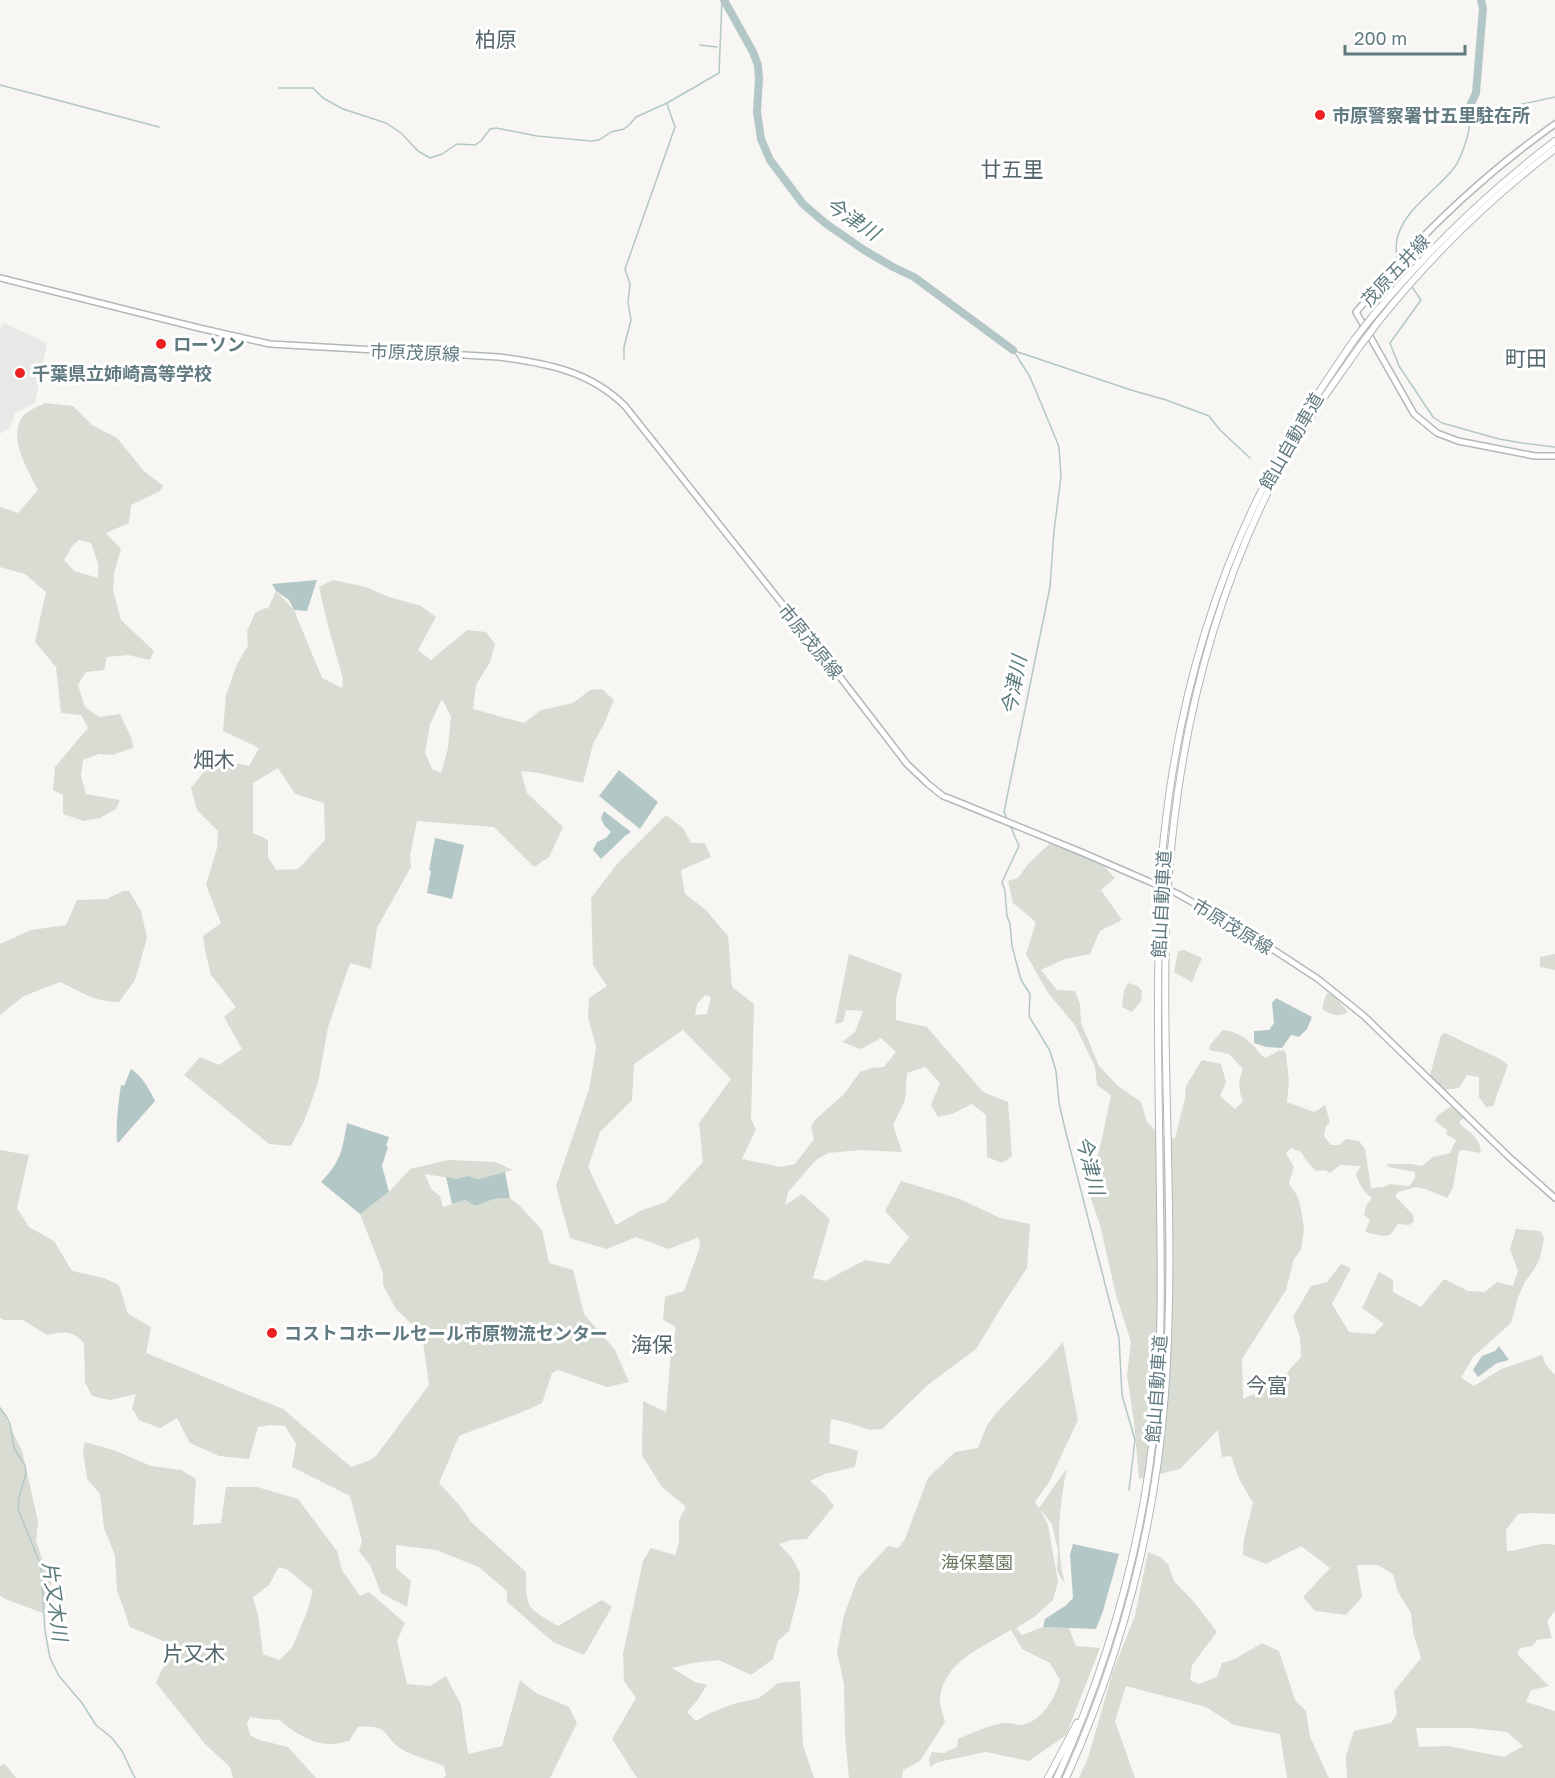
<svg xmlns="http://www.w3.org/2000/svg" width="1555" height="1778" viewBox="0 0 1555 1778" font-family="'Golos Text','Noto Sans JP',sans-serif">
<style>
.built{fill:#e8e8e7}
.green{fill:#d8dcd2;fill-rule:evenodd}
.water{fill:#b4c7c7}
.lines{fill:none;stroke-linecap:round;stroke-linejoin:round}
.stream{stroke:#b4c7c7;stroke-width:1.5}
.river{stroke:#b4c7c7;stroke-width:8}
.major-casing{stroke:#b1b8ba;stroke-width:8}
.highway-casing{stroke:#b0b7b9;stroke-width:8}
.major{stroke:#fff;stroke-width:5}
.highway{stroke:#fff;stroke-width:6}
.highway-bridge-casing{stroke:#b0b7b9;stroke-width:8;stroke-linecap:butt}
.highway-bridge{stroke:#fff;stroke-width:6}
.poi-dot{fill:#ea2022;stroke:#fff;stroke-width:2}
.labels{text-anchor:middle;dominant-baseline:central;stroke-width:6;stroke-linejoin:round;paint-order:stroke}
.poi-label{font-size:18px;font-weight:bold;fill:#617a80;stroke:#fff;text-anchor:start}
.street-label{font-size:18px;fill:#617a80;stroke:#fff}
.park-label{font-size:18px;fill:#6a7860;stroke:#fff}
.water-label{font-size:20px;font-style:italic;fill:#5b7a7b;stroke:#fff}
.quarter-label{font-size:21px;fill:#53666b;stroke:#fff}
</style>
<rect width="100%" height="100%" fill="#f7f6f3"/>
<polygon class="built" points="4,323 47,343 35,403 15,413 11,426 0,434 0,328"/>
<g class="green">
<path d="M45,403L73,406L92,425L117,438L144,471L163,486L160,491L131,505L129,523L106,533L121,549L114,573L113,590L121,620L154,651L150,660L128,655L107,657L104,670L86,672L78,685L85,707L99,717L120,714C124,726 133,735 133,748L112,755L99,754L83,760L81,776L86,794L120,800L116,809L100,818L84,821L63,814V795L53,790L55,767L88,728L81,715L61,713L56,667L35,642L46,592L25,574L0,567V507L18,513L38,490C28,470 6,435 24,415C29,410 39,406 45,403ZM79,540L91,543L98,563V578L74,571L64,560L72,546Z"/>
<path d="M333,580L366,587L389,597L421,606L436,617L418,650L431,660L467,630L486,632L495,644L490,662L476,685L473,709L524,723L541,710L573,703L590,690L602,689L614,700L604,724L593,744L583,783L539,773L521,771L527,793L563,827L549,857L534,867L494,827L417,821L410,855L411,867L377,928L371,969L350,963L328,1027L318,1083L305,1119L291,1146L269,1144L184,1075L200,1057L219,1065L242,1049L224,1017L236,1007L211,975L205,950L203,936L221,923L206,885L217,848L218,831L197,810L191,788L206,769L226,761L249,766L259,748L223,731L226,695L237,664L248,646L247,631L255,613L265,608L268,609L276,591L294,610L322,678L342,688L343,679L326,618L319,587ZM442,699L451,717L448,748L441,773L432,769L425,753L430,724ZM278,768L295,794L324,803L325,840L298,869L276,870L268,857V840L253,833V783Z"/>
<path d="M666,815L683,828L691,843H705L711,857L681,870L685,894L706,910L728,936L732,987L754,1004L751,1119L756,1129L742,1159L781,1167L795,1164L814,1139L811,1126L815,1120L844,1094L860,1072L872,1068L884,1067L896,1052L881,1038L861,1049L842,1042L855,1032L863,1011L846,1010L843,1022L835,1024L849,954L902,974L896,999V1020L927,1027L983,1092L1008,1102L1012,1156L1002,1163L987,1157L986,1115L972,1104L952,1114L938,1117L931,1105L940,1083L925,1067L907,1073L905,1100L893,1125L902,1152L861,1150L828,1153L816,1160L788,1192L785,1205L802,1194L830,1219L813,1278L825,1281L865,1260L889,1264L909,1237L885,1211L901,1181L960,1199L1000,1218L1030,1224L1027,1268L1006,1300L976,1349L929,1384L882,1429L870,1430L852,1424L831,1419L829,1443L858,1451L855,1467L825,1474L810,1481L825,1494L834,1506L807,1539L791,1540L779,1544L792,1558L800,1573L799,1592L789,1631L778,1641L773,1659L751,1675L719,1660L692,1663L672,1668L695,1682L707,1685L697,1701L687,1712L696,1721L710,1713L733,1704L759,1698L778,1683L800,1681L803,1745L814,1778H637L612,1739L636,1698L624,1681L623,1654L643,1561L651,1548L675,1555L679,1542V1520L686,1507L661,1486L642,1455L643,1401L666,1412L671,1351L676,1327L663,1320L665,1297L684,1291L700,1247L699,1237L669,1249L636,1237L607,1249L570,1238L556,1186L589,1089L596,1047L588,1017L589,998L607,986L593,965L591,898L617,864ZM705,995L711,997L707,1014L695,1015L697,1004ZM683,1030L731,1079L699,1123L703,1162L666,1202L640,1211L616,1225L588,1167L600,1132L632,1100L634,1064Z"/>
<path d="M1049,844L1097,859L1115,878L1101,890L1122,920L1100,931L1090,954L1065,959L1041,970L1057,990L1075,991L1080,1004L1081,1023L1099,1066L1118,1086L1141,1102L1147,1122L1162,1137L1175,1138L1185,1098L1186,1086L1202,1060L1221,1064L1226,1082L1220,1096L1235,1109L1243,1101C1238,1089 1238,1081 1243,1069L1229,1054L1209,1050L1210,1045L1223,1030C1235,1031 1247,1038 1255,1047C1259,1052 1260,1055 1266,1058L1278,1051L1284,1050L1286,1054L1289,1082L1287,1102L1314,1112L1325,1105L1330,1122L1326,1126L1324,1136L1331,1145H1339L1346,1139L1359,1141L1365,1149L1371,1188L1383,1187L1390,1184L1409,1186L1415,1178V1172L1389,1167L1386,1164H1411L1422,1166L1433,1157L1450,1153L1456,1140L1446,1134L1447,1130L1435,1121L1437,1116L1450,1107L1456,1109L1465,1117L1460,1121V1124C1472,1135 1479,1136 1481,1153L1462,1150L1459,1151L1453,1188L1447,1198L1425,1189L1416,1187L1398,1192L1395,1196L1413,1215L1414,1221L1409,1225L1398,1224L1390,1235L1382,1236L1365,1232L1370,1220L1364,1215L1366,1206L1372,1198C1362,1191 1360,1185 1356,1174L1361,1166L1340,1165L1330,1173L1325,1170L1316,1171L1306,1160L1301,1152L1291,1148L1286,1153L1294,1167L1289,1183L1298,1197L1301,1209L1304,1229L1301,1250L1294,1259L1286,1290L1242,1359L1243,1399L1279,1382L1301,1357L1300,1337L1293,1317L1311,1286L1327,1282L1341,1264L1351,1268L1332,1304L1349,1332L1374,1334L1384,1324L1362,1308L1379,1272L1393,1280V1292L1421,1307L1444,1279L1468,1291L1485,1292L1497,1282L1513,1286L1518,1271L1510,1249L1516,1229L1540,1231L1544,1238L1540,1258L1535,1268L1525,1282L1518,1297L1511,1323L1473,1357L1461,1378L1474,1386L1501,1369L1542,1355L1546,1365L1555,1375V1514L1533,1513L1518,1514L1506,1530L1507,1551C1522,1551 1541,1540 1555,1545V1611L1547,1621L1552,1638L1537,1640L1532,1646L1520,1648L1517,1654L1549,1686L1531,1690L1526,1702L1555,1711V1778H1347L1346,1756L1354,1731L1391,1723L1397,1714L1394,1691L1421,1658L1413,1632L1411,1613L1398,1592L1393,1574L1378,1565H1357L1362,1597L1346,1615L1315,1611L1303,1597L1330,1568L1301,1546L1266,1564L1243,1555L1244,1539L1253,1503L1239,1479L1231,1456L1222,1457L1218,1430L1180,1469L1139,1479L1134,1422L1127,1375L1131,1342L1116,1295L1100,1225L1088,1190L1101,1143L1111,1095L1097,1085L1095,1067L1075,1025L1048,993L1026,954L1036,922L1013,903L1008,881L1018,878L1028,864ZM1416,1728H1471L1507,1732L1523,1746L1504,1757L1448,1746L1419,1747Z"/>
<path d="M123,891H129L141,911L147,938L135,980L119,1002C98,1003 79,991 60,982L24,996L0,1015V944L31,930L66,925L77,900L107,899Z"/>
<polygon points="1184,950 1202,958 1192,982 1174,972 1178,951"/>
<polygon points="1555,954 1555,970 1540,967 1540,957"/>
<polygon points="1128,983 1138,986 1142,991 1141,1001 1132,1012 1122,1007 1124,991"/>
<path d="M1327,993L1334,996L1348,1012C1338,1018 1331,1015 1322,1009L1324,1000Z"/>
<polygon points="1445,1033 1502,1060 1508,1065 1493,1106 1486,1107 1479,1097 1479,1077 1467,1075 1459,1088 1443,1090 1428,1082 1441,1035"/>
<path d="M0,1150L29,1155L17,1208L29,1227L54,1241L72,1271L104,1278L119,1285L128,1314L151,1327L146,1353L283,1409L351,1467L368,1461L376,1456L429,1385L422,1334L396,1309L383,1285V1273L360,1214L389,1192L410,1169L448,1160L495,1162L513,1170L478,1179L468,1176L456,1179L425,1174L431,1189L440,1196L443,1207L465,1200L475,1206L494,1199L510,1198L521,1207L542,1230L549,1263L573,1270L584,1314L615,1350L629,1382L607,1387L558,1370L552,1373L542,1403C515,1416 487,1425 459,1436L439,1483L461,1507L471,1522L526,1572C526,1609 526,1607 558,1626L602,1600L612,1607L584,1655L553,1642L507,1602V1591L479,1567L436,1550L396,1545V1568L411,1581L407,1607L381,1593L370,1565L359,1551L362,1541L350,1496L292,1467L296,1444L285,1426L271,1425L258,1427L249,1459L219,1456L190,1443L177,1418L160,1428L139,1420L132,1408L136,1394L110,1400L92,1396L85,1382L84,1343C71,1329 63,1332 47,1335L23,1320H4L0,1318Z"/>
<path d="M1063,1342L1078,1420L1049,1482L1035,1502L1039,1508L1067,1468C1059,1506 1055,1546 1065,1584L1057,1571L1058,1550L1052,1524L1040,1509L1048,1525L1058,1582L1053,1600L1034,1617L1016,1628L1022,1635L1043,1627L1069,1628L1076,1646L1100,1648L1066,1735L1029,1761L986,1752L938,1762L930,1767L929,1759L932,1752L944,1753L957,1747L958,1739C972,1733 987,1726 1003,1723C1009,1722 1015,1725 1021,1725C1041,1723 1056,1697 1060,1680L1050,1663L1022,1649L1011,1630C984,1646 942,1663 940,1699C940,1706 943,1715 945,1722L920,1761L903,1770L902,1778H849L845,1735L844,1684L837,1652L844,1615L858,1578L888,1546L898,1548L905,1539L928,1478L955,1452L978,1448L987,1425L997,1412L1048,1359Z"/>
<polygon points="0,1406 22,1451 38,1521 36,1541 45,1568 52,1580 43,1613 5,1599 0,1596"/>
<path d="M85,1442L116,1451L151,1466L181,1470L196,1479L193,1525L221,1523L226,1487H257L298,1499L337,1551L342,1570L360,1596L369,1592L405,1623L397,1641L407,1684L430,1686L446,1676L461,1705L468,1754L502,1746L520,1680L536,1693L569,1707L577,1723L550,1778H444L446,1775L444,1766C432,1761 413,1756 403,1750C381,1737 392,1724 358,1727L349,1741C343,1742 335,1745 329,1744C313,1744 291,1731 280,1720L263,1719L250,1717L247,1723L250,1735L259,1740L288,1747L316,1778H233L230,1767L205,1744L156,1683L162,1669L184,1646L170,1644L130,1627L117,1590L115,1555L104,1528L100,1494L87,1479L83,1451ZM279,1567L288,1570L313,1591L307,1612L292,1648L279,1660L263,1654L258,1615L253,1597L269,1585Z"/>
<polygon points="1148,1552 1160,1557 1168,1564 1174,1581 1194,1602 1217,1632 1192,1665 1190,1680 1199,1684 1217,1677 1222,1663 1235,1659 1262,1643 1279,1651 1295,1700 1306,1711 1310,1737 1329,1778 1287,1778 1280,1734 1234,1725 1206,1707 1126,1686 1115,1721 1135,1778 1079,1778 1088,1758 1113,1671 1135,1616"/>
<polygon points="5,1764 16,1778 0,1778 0,1766"/>
</g>
<g class="water">
<polygon points="317,580 307,611 294,610 289,600 276,591 272,584"/>
<polygon points="619,770 658,802 640,829 599,796"/>
<polygon points="604,811 631,832 625,836 601,859 593,850 597,842 606,838 611,832 604,825 601,818"/>
<polygon points="435,838 464,845 452,899 427,893 431,871 429,870"/>
<polygon points="1276,998 1312,1017 1307,1029 1299,1037 1291,1035 1282,1048 1266,1047 1254,1043 1254,1031 1269,1030 1274,1023 1272,1003"/>
<path d="M131,1069C143,1077 149,1089 155,1101L119,1142H117C116,1122 118,1105 121,1085L124,1086Z"/>
<path d="M347,1123L389,1137L386,1146L388,1147L382,1166L389,1192L360,1214L321,1182C341,1161 342,1151 347,1123Z"/>
<polygon points="505,1172 510,1198 494,1199 475,1206 465,1200 452,1204 446,1177 456,1179 468,1176 478,1179"/>
<polygon points="1499,1346 1509,1360 1497,1363 1478,1377 1473,1370 1482,1356 1495,1351"/>
<polygon points="1073,1544 1119,1554 1103,1611 1096,1629 1043,1627 1045,1619 1065,1606 1073,1598 1070,1555"/>
</g>
<g class="lines">
<g class="stream">
<polyline points="700,45 717,47"/>
<polyline points="0,85 159,127"/>
<polyline points="279,88 313,88 323,98 343,109 386,123 401,133 418,151 430,158 442,154 457,144 475,145 481,141 490,129 496,128 537,136 591,141 599,140 611,132 624,129 630,124 636,117 667,103 719,73 722,0"/>
<path d="M1397,262C1396,253 1395,244 1398,235C1407,207 1437,190 1454,168C1461,159 1464,148 1467,138C1469,129 1471,124 1468,116L1555,97"/>
<polyline points="1399,266 1404,275"/>
<polyline points="1412,287 1421,300 1390,343 1399,366 1433,417 1442,423 1499,439 1522,443 1555,447"/>
<polyline points="1015,351 1131,390 1166,400 1209,416 1220,430 1250,458"/>
<polyline points="624,359 624,347 631,320 628,302 630,284 625,269 675,127 667,104"/>
<polyline points="1008,821 1004,812 1050,587 1054,531 1061,477 1059,447 1053,432 1030,377 1013,350"/>
<polyline points="1010,825 1019,846 1002,882 1005,891 1007,916 1010,924 1012,946 1021,980 1030,994 1029,1016 1050,1051 1056,1071 1059,1103 1065,1129 1119,1338 1122,1395 1135,1440 1129,1490"/>
<polyline points="0,1408 6,1416 10,1424 14,1448 25,1466 26,1473 19,1497 18,1509 41,1566 45,1631 50,1658 59,1676 82,1703 96,1725 112,1738 122,1751 135,1778"/>
</g>
<g class="river">
<polyline points="724,0 753,52 758,65 759,79 757,112 761,139 770,160 803,204 825,223 864,250 893,267 914,277 1013,350"/>
<polyline points="1468,116 1470,106 1476,93 1483,8 1481,0"/>
</g>
<defs>
<g id="major">
<path d="M1555,124C1500,163 1448,209 1402,259C1386,276 1372,294 1356,312L1414,414L1437,433L1458,441L1535,456H1555"/>
<path d="M0,278L199,328L270,344L499,357C546,363 590,371 625,406L830,664L907,764L928,784L943,796L951,799L1081,852L1178,894L1257,939L1318,979L1364,1016L1509,1157L1555,1198"/>
</g>
<g id="highway">
<path d="M1372,317C1428,250 1485,194 1555,141"/>
<path d="M1378,322C1430,257 1489,199 1555,149"/>
<path d="M1161,869C1172,728 1208,588 1276,463C1299,420 1327,380 1354,340"/>
<path d="M1169,873C1180,731 1213,595 1280,468C1303,425 1332,386 1360,346"/>
<polyline points="1048,1778 1077,1723"/>
<path d="M1057,1778C1110,1661 1145,1536 1156,1408C1162,1340 1161,1272 1160,1204C1159,1101 1156,998 1160,896"/>
<path d="M1066,1778C1121,1656 1155,1528 1165,1394C1177,1230 1160,1065 1167,900"/>
</g>
</defs>
<use href="#major" class="major-casing"/>
<use href="#highway" class="highway-casing"/>
<use href="#major" class="major"/>
<use href="#highway" class="highway"/>
<defs>
<g id="highway-bridge">
<polyline points="1354,340 1372,317"/>
<polyline points="1360,346 1378,322"/>
<polyline points="1160,896 1161,869"/>
<polyline points="1167,900 1169,873"/>
</g>
</defs>
<use href="#highway-bridge" class="highway-bridge-casing"/>
<use href="#highway-bridge" class="highway-bridge"/>
</g>
<g class="poi-dot">
<circle cx="1320" cy="115" r="6"/>
<circle cx="161" cy="344" r="6"/>
<circle cx="20" cy="373" r="6"/>
<circle cx="272" cy="1333" r="6"/>
</g>
<g class="labels">
<g class="poi-label">
<text x="1332" y="115">市原警察署廿五里駐在所</text>
<text x="173" y="344">ローソン</text>
<text x="32" y="373">千葉県立姉崎高等学校</text>
<text x="284" y="1333">コストコホールセール市原物流センター</text>
</g>
<g class="street-label">
<text transform="translate(1395 270) rotate(-47)">茂原五井線</text>
<text transform="translate(415 352) rotate(2)">市原茂原線</text>
<text transform="translate(1291 441) rotate(-60)">館山自動車道</text>
<text transform="translate(811 641) rotate(51)">市原茂原線</text>
<text transform="translate(1161 904) rotate(-87)">館山自動車道</text>
<text transform="translate(1233 926) rotate(31)">市原茂原線</text>
<text transform="translate(1156 1389) rotate(-86)">館山自動車道</text>
</g>
<g class="park-label">
<text x="977" y="1562">海保墓園</text>
</g>
<g class="water-label">
<text transform="translate(853 218) rotate(33)">今津川</text>
<text transform="translate(1013 685) rotate(-79)">今津川</text>
<text transform="translate(1091 1165) rotate(76)">今津川</text>
<text transform="translate(56 1601) rotate(82)">片又木川</text>
</g>
<g class="quarter-label">
<text x="496" y="39">柏原</text>
<text x="1012" y="169">廿五里</text>
<text x="1526" y="358">町田</text>
<text x="214" y="759">畑木</text>
<text x="652" y="1344">海保</text>
<text x="1267" y="1385">今富</text>
<text x="194" y="1653">片又木</text>
</g>
</g>
<path d="M1345 45v9h120v-9" fill="none" stroke="#617a80" stroke-width="3"/>
<text x="1354" y="45" font-size="18" fill="#617a80" stroke="#ffffff" stroke-width="4.5" paint-order="stroke">200 m</text>
</svg>
